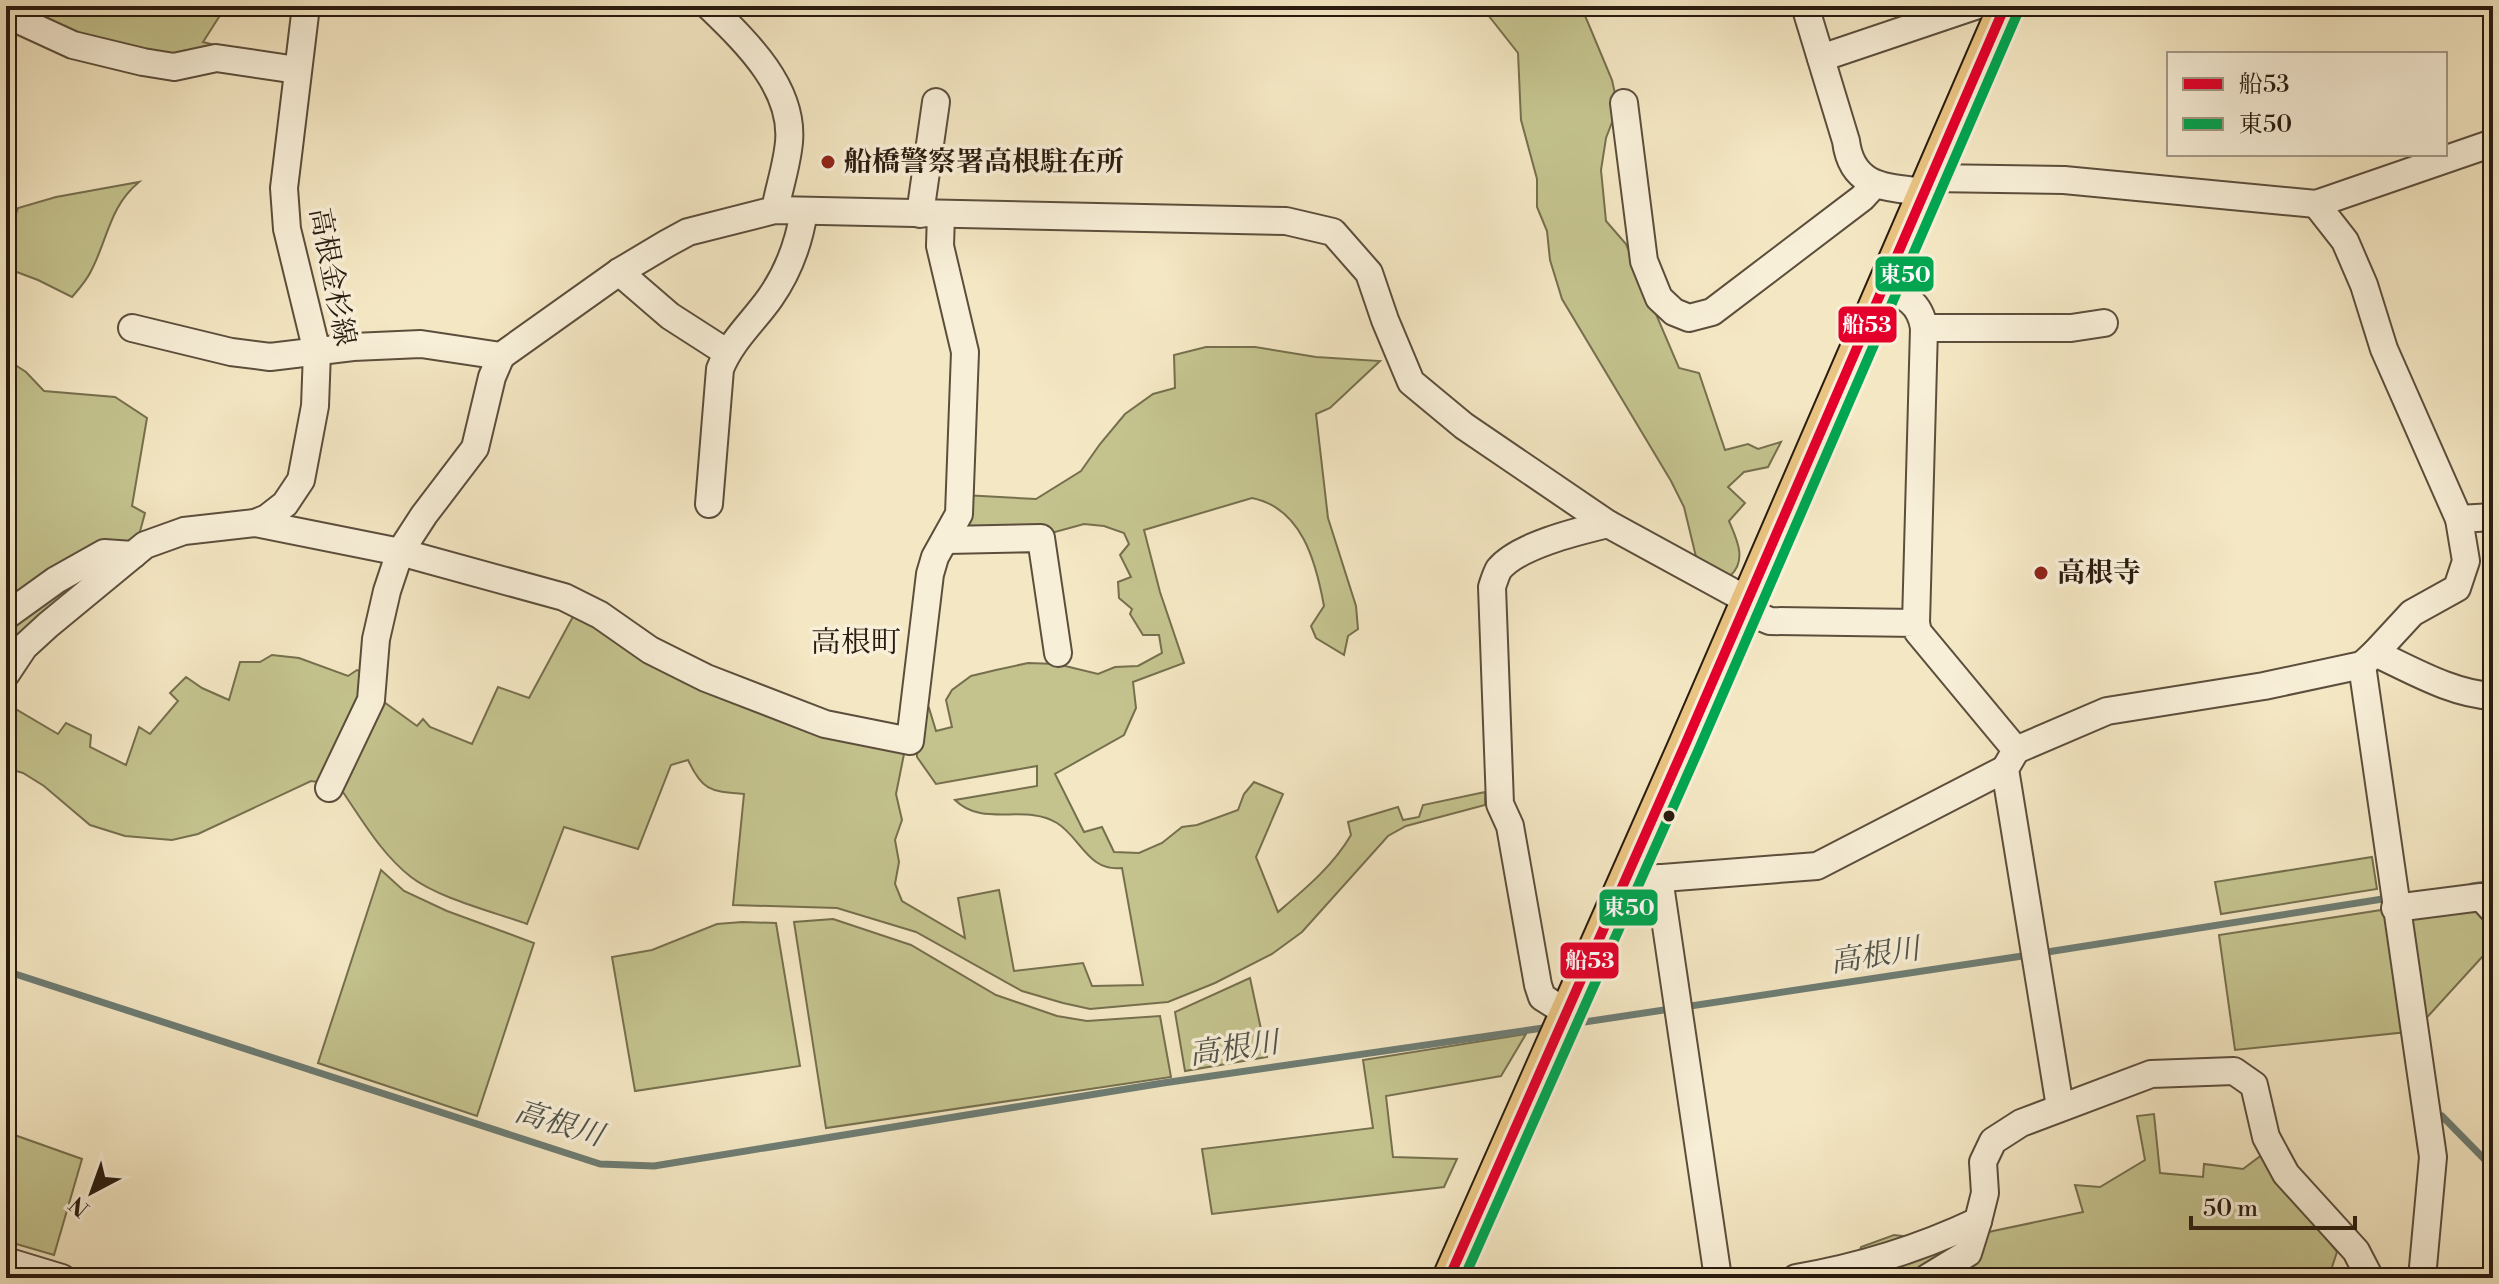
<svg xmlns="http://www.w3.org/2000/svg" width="2499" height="1284" viewBox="0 0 2499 1284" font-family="'Libre Bodoni','Noto Serif JP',serif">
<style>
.green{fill:#c4c38e;stroke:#766f4e;stroke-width:2}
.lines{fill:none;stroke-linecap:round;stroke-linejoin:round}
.stream{stroke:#6e7d74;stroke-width:7}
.minor-casing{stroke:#5c4e3c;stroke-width:30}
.major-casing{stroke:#291b0f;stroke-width:36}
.minor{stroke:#f8efd8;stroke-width:26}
.major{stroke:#eac482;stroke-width:32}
.bus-1-casing{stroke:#f8efd8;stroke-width:16}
.bus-2-casing{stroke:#f8efd8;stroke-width:16}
.bus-1{stroke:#e4002b;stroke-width:10}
.bus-2{stroke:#00a651;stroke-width:10}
.poi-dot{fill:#8f2418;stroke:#f8efd8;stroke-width:3}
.bus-dot{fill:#291b0f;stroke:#f8efd8;stroke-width:3}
.labels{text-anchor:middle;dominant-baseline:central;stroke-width:7;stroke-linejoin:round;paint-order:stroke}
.poi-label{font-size:28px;font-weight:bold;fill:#291b0f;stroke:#f8efd8;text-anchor:start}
.street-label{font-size:28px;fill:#291b0f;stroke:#f8efd8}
.neighbourhood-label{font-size:30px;fill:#291b0f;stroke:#f8efd8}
.water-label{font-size:30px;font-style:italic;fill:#51544a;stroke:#f8efd8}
.line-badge{stroke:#f8efd8;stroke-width:3}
.badge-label{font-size:22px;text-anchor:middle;font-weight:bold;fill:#fff}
</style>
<rect width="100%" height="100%" fill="#f4e7c3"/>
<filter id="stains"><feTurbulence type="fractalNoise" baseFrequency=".0025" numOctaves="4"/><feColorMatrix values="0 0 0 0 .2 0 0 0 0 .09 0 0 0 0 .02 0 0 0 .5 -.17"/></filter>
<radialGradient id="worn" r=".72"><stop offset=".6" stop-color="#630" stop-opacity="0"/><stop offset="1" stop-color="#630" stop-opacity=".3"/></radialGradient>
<g class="green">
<polygon points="28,6 226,6 203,42 215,45 179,62 143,57 25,16"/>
<path d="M1481,6H1581L1612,80L1618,107L1606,138L1601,170L1606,221L1626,244L1679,368L1699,373L1725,450L1748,444L1758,449L1781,442L1768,467L1744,472L1728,487L1745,503L1729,521C1736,538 1748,560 1730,576L1698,565L1684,507L1671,481L1562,299L1550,260L1547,231L1537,207V179L1521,120L1518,53Z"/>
<path d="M139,182C109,207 108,239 91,271C87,280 79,289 72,297L38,280L6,268V243L18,208L56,197Z"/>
<path d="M1206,347H1255L1316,357L1380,361L1330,408L1316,414L1328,518L1356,606L1358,629L1348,636L1344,655L1316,638L1311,626L1324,606C1316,562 1302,508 1252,498L1144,530L1160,592L1184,663L1133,682L1136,708L1124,735L1055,774L1084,832L1102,827L1114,852L1139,853L1162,843L1182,827L1197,825L1238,810L1244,794L1254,782L1283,794L1256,857L1278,912C1305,889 1333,866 1351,835L1348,822L1398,807L1403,820L1419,817L1423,805L1485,792V805L1406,826L1388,836L1302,932L1272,954L1215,983L1168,1002L1090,1009L1063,1003L1022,991L916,932L837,908L733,905L744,794C711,791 703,792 688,760L671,765L638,849L564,827L527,924C494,912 438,898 411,877C380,853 360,816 338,785L311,781L198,834L172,840L125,836L90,825L44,786L23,773L6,768L7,695L14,708L58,734L66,723L91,735L90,747L126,765L139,727L150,734L178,701L170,693L186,677L202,688L229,700L240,662H260L272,655L299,658L348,676L357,670L366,673L367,690L385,693L384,702L417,726L423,719L430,727L472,744L498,687L529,698L576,611L905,749L896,794L902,820L895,840L899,862L895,884L902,901L965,938L958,898L999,890L1014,971L1083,963L1092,986L1143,985L1122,868C1088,872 1081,838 1057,823C1025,803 983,828 955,800L1037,786V766L936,784L917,757L916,716L929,708L936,731L952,727L946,700L952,690L971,676L996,670L1028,663L1057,664L1098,674L1115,667L1138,666L1162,653L1159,635H1143L1130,614L1132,609L1119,598L1118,582L1131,577L1120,555L1129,544L1124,533L1104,526L1084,524L1044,535L957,534L964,495L1036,499L1081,471L1100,444L1125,414L1153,394L1175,388L1174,355Z"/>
<polygon points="6,359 26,372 44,391 115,397 147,418 132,506 145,513 138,539 65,594 40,616 6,656"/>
<polygon points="2372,857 2377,889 2221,914 2215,882"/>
<polygon points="381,870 404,891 447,911 534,943 477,1116 318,1063"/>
<polygon points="2477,905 2493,921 2493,945 2420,1025 2405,915"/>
<polygon points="2388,909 2407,1032 2235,1050 2219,935"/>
<polygon points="833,919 911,945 996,995 1057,1016 1087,1021 1160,1016 1171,1077 826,1128 794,922"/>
<polygon points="742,922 776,923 800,1066 635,1091 612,957 652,950 717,924"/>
<polygon points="1250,978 1267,1057 1185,1071 1175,1012"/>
<polygon points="1526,1034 1501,1076 1386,1096 1393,1157 1457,1159 1444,1187 1212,1214 1202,1149 1373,1128 1363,1060"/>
<polygon points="2154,1114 2160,1173 2203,1177 2204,1164 2243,1169 2263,1154 2281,1181 2337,1252 2330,1273 2314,1278 1845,1278 1853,1271 1861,1247 1894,1235 1946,1241 2083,1212 2075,1185 2100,1187 2145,1160 2137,1116"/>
<polygon points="6,1132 82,1159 54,1255 6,1241"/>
</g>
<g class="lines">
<g class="stream">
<polyline points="2472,886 2493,883"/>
<polyline points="2041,953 2389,898"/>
<polyline points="6,971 600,1164 654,1166 1163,1083 1550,1027"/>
<polyline points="1571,1024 2029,955"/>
<polyline points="2442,1116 2493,1168"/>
</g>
<defs>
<g id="minor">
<path d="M709,6C745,41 794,87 789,142C787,165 779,188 775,210"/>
<path d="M1805,6L1846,141C1852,188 1886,187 1924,192"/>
<polyline points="6,11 12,17 73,45 143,62 174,67 216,58 297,70"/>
<polyline points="1821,58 1975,6"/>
<polyline points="1624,103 1644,261 1659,298 1674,312 1689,318 1712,312 1862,198 1874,185"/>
<polyline points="1930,178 2064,180 2316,204 2493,143"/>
<polyline points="2316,204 2345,241 2364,285 2384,349 2459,519 2493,517"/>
<polyline points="920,214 936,102"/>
<polyline points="619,272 670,316 726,352"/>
<path d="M1883,287C1905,296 1920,302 1924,328L1916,623"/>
<polyline points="132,328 231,352 270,357 353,347 421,344 501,356 619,272 666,244 688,232 775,210 1286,221 1333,232 1369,273 1385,320 1411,382 1464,426 1608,524 1747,600"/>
<polyline points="1924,328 2071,328 2104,323"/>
<path d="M709,504L720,369C731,341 753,322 770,298C789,271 799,243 804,211"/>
<polyline points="255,523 400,552 564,597 600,615 650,650 706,678 825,724 910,741 930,574 935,557 959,514 965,352 940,246 941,214"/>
<polyline points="946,540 1041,538 1058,653"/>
<polyline points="1743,610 1770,621 1916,623 1918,632 2016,750 2005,769 2060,1107"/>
<polyline points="6,616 56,580 104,553 133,555"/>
<polyline points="2375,653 2412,613 2457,588 2466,561 2459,519"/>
<polyline points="6,674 24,647 48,625 145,545 184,531 255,523 267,518 285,504 301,480 315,406 317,352 287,229 284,188 306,6"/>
<polyline points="2016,750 2107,711 2264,686 2362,665"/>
<polyline points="329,788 371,700 376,639 387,591 400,552 424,515 475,448 492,377 501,356"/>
<polyline points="1659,878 1718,1278"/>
<polyline points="1624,881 1817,866 2005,769"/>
<polyline points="2395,908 2481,897 2493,910"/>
<path d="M1567,1013L1542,997L1538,985L1510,826L1500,804L1492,587C1494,581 1496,574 1499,569C1519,545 1579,531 1608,524"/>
<polyline points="6,1261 62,1278"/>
<path d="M1796,1278C1860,1267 1919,1249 1978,1221L1985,1193L1983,1162L1993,1141L2021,1123L2151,1074L2234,1071L2254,1085L2266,1137L2286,1174L2356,1251L2370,1278"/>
<polyline points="1927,1278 1968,1253 1978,1221"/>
<path d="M2422,1278L2433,1157L2362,665L2375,653C2412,670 2452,694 2493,696"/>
</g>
<polyline id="major" points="1449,1278 1685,745 2005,6"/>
</defs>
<use href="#minor" class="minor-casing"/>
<use href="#major" class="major-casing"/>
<use href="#minor" class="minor"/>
<use href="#major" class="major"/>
<defs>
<polyline id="bus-1" points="1449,1278 1685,745 2005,6"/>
<polyline id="bus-2" points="1464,1278 1698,751 2018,12"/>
</defs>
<use href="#bus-1" class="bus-1-casing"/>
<use href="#bus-2" class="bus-2-casing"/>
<use href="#bus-1" class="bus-1"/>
<use href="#bus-2" class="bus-2"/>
</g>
<g class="poi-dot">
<circle cx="828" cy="162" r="8"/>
<circle cx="2041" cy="573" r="8"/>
</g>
<circle class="bus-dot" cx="1669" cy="816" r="7"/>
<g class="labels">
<g class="poi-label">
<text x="844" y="162">船橋警察署高根駐在所</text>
<text x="2057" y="573">高根寺</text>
</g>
<g class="street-label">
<text transform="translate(332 277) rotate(79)">高根金杉線</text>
</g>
<g class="neighbourhood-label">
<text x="856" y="643">高根町</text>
</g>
<g class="water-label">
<text transform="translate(1875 956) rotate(-9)">高根川</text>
<text transform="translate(1234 1049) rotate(-8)">高根川</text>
<text transform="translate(559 1124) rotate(17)">高根川</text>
</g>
</g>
<g class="line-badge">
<rect x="1874" y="255" width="61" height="38" rx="8" fill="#00a651"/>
<rect x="1837" y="305" width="61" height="39" rx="8" fill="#e4002b"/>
<rect x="1598" y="888" width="61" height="39" rx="8" fill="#00a651"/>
<rect x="1559" y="941" width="61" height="39" rx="8" fill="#e4002b"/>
</g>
<g class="badge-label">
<text x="1905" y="282">東50</text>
<text x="1867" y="332">船53</text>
<text x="1629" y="915">東50</text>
<text x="1590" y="968">船53</text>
</g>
<rect width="2499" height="1284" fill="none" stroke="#f4e7c3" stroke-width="32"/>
<rect x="8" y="8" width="2483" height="1268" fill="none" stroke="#291b0f" stroke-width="4"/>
<rect x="16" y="16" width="2467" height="1252" fill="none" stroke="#291b0f" stroke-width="2"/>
<rect x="2167" y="52" width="280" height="104" fill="#f8efd8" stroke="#a59a88" stroke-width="2"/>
<rect x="2183" y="78" width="40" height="12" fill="#e4002b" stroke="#a59a88" stroke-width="2"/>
<text x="2239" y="92" font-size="24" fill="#291b0f">船53</text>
<rect x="2183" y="118" width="40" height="12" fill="#00a651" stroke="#a59a88" stroke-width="2"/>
<text x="2239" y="132" font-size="24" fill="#291b0f">東50</text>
<g transform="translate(92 1192) rotate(221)" stroke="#f8efd8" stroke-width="6" paint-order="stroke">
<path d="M0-6L14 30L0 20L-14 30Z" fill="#291b0f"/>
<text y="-12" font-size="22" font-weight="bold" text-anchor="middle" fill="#291b0f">N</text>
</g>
<path d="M2191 1216v12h164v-12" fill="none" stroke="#291b0f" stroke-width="4"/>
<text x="2203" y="1216" font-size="24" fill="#291b0f" stroke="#f8efd8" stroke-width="6" paint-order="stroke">50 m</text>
<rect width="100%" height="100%" filter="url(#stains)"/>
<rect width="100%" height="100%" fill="url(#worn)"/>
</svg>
